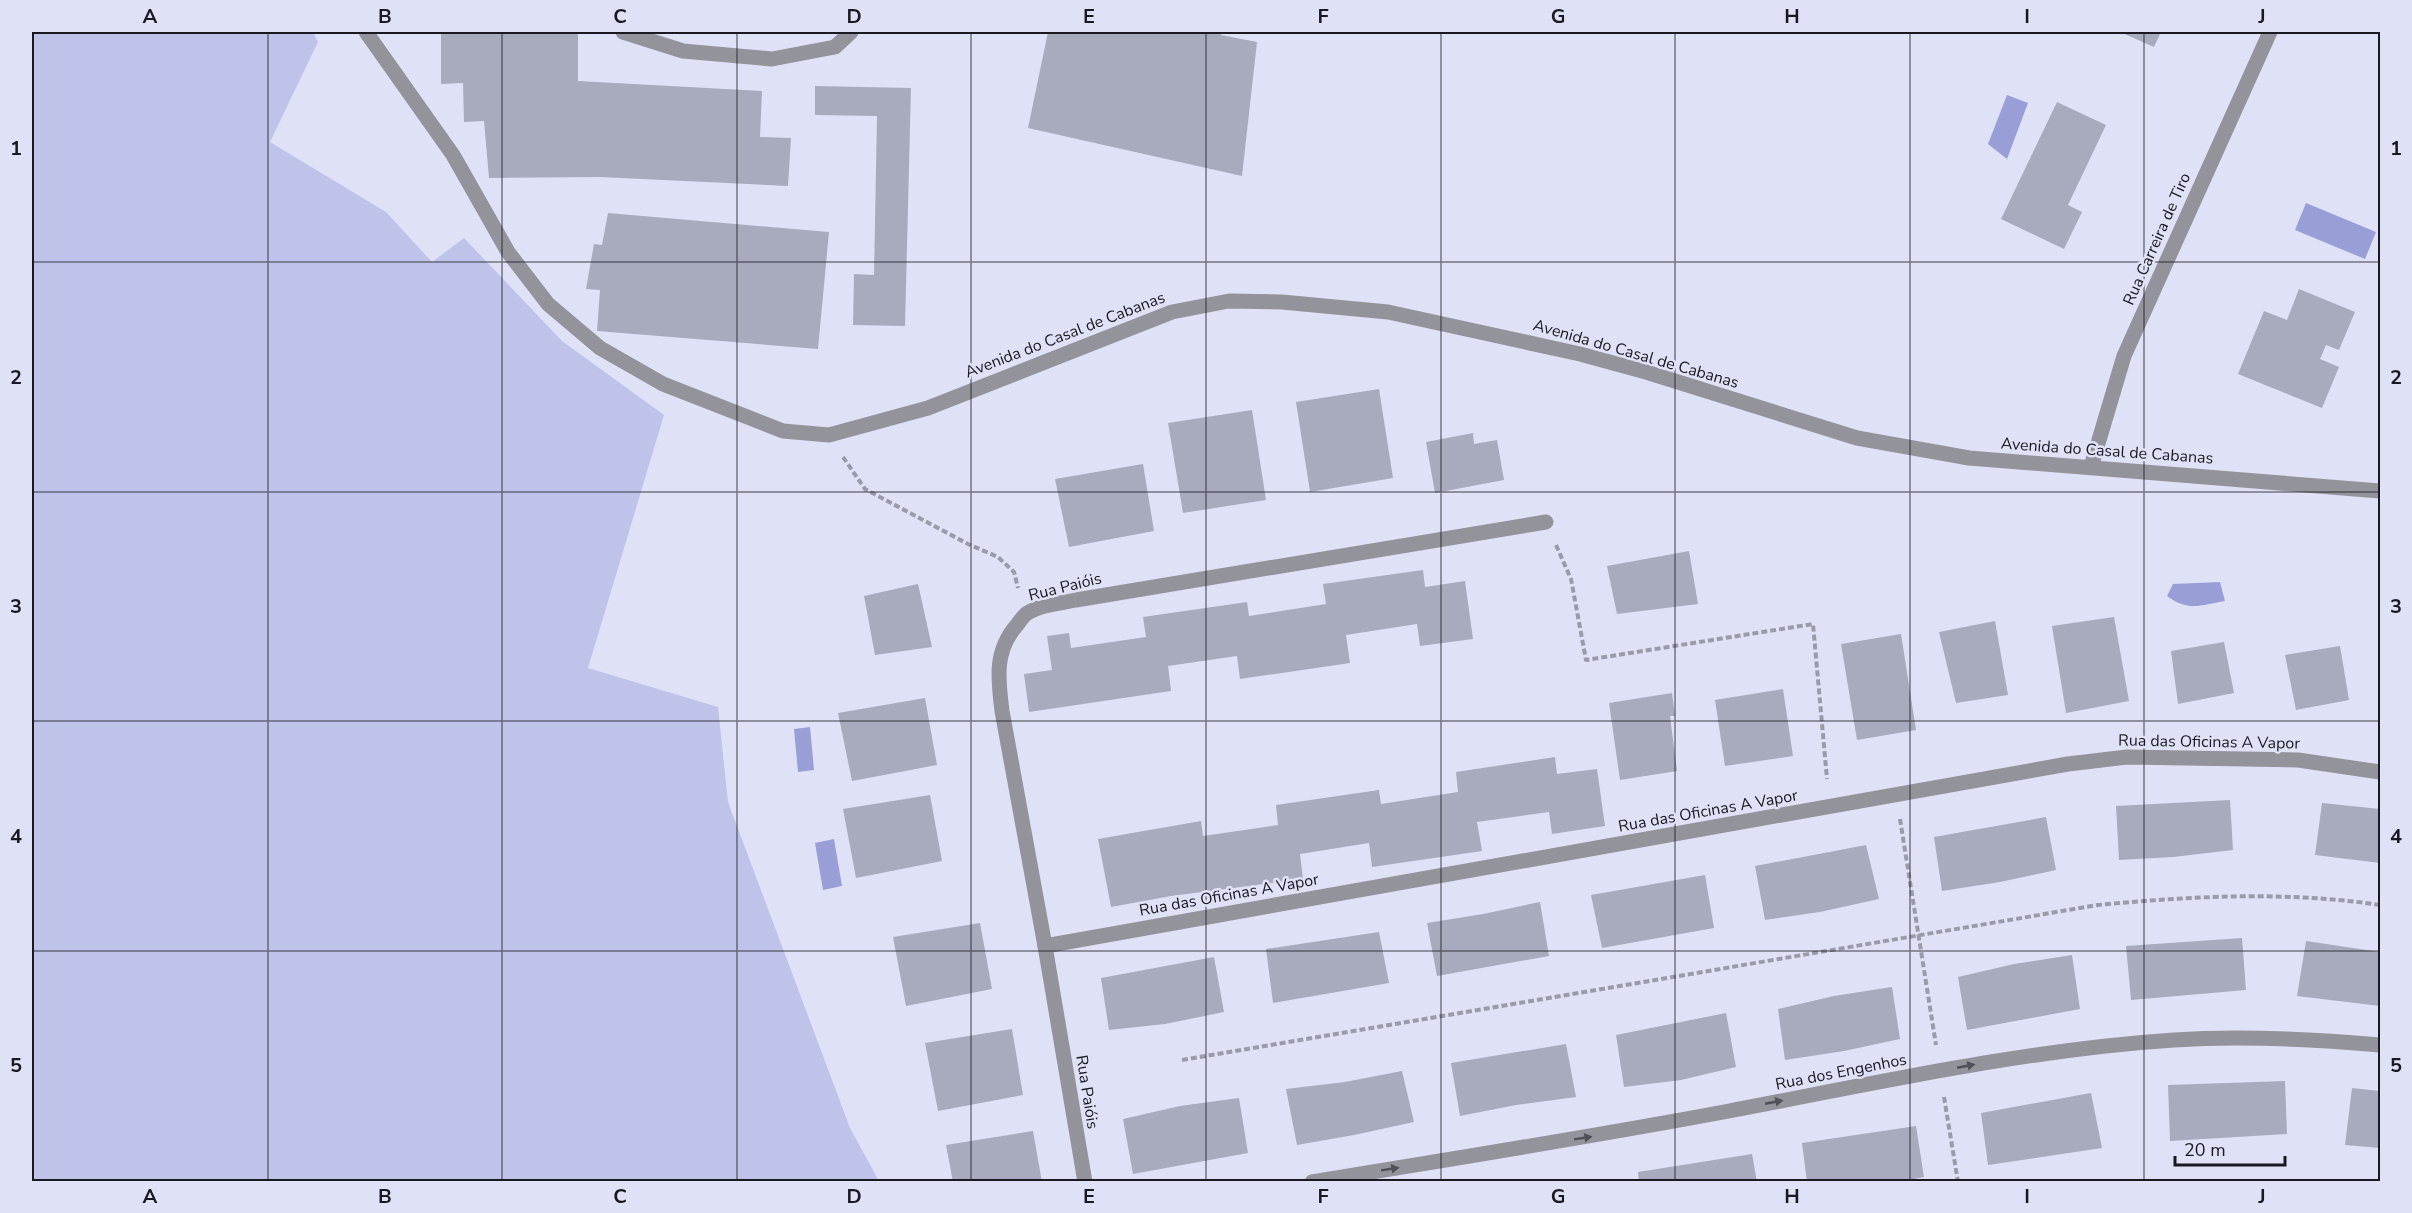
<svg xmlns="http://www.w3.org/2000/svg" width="2412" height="1213" viewBox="0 0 2412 1213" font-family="'Nunito Sans',sans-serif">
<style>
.green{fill:#bfc3e9}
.water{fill:#9a9ed6}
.building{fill:#a8abbe}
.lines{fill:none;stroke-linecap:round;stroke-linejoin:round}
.path{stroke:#999baa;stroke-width:4;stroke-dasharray:6 3;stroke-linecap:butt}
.service{stroke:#92939b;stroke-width:15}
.minor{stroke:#92939b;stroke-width:15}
.tertiary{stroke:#92939b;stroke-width:15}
.oneway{fill:#4f5058}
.grid{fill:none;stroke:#191a21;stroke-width:1.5;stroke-opacity:0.55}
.labels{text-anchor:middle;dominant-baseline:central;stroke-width:5;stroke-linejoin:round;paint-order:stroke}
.street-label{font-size:16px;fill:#191a21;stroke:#dfe2f6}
.neatline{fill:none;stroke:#191a21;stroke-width:2}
.grid-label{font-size:20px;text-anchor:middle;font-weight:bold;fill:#191a21}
</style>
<rect width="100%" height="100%" fill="#dfe2f6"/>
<polygon class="green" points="32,32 313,32 318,42 270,142 386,212 432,262 464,238 562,341 664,415 588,668 718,707 728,802 850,1128 879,1181 32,1181"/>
<g class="water">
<polygon points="2007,95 2028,103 2007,159 1988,144"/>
<polygon points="2306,203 2376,232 2365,259 2295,230"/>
<path d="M2220,582L2225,601C2201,605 2188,612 2167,596L2173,584Z"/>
<polygon points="810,727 814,770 798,772 794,729"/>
<polygon points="834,839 842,886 823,890 815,843"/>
</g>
<g class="building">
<polygon points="441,32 578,32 578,81 762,91 760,137 791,138 788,186 600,177 489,178 484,121 464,122 463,83 441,84"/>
<polygon points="1048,32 1222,32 1221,35 1257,42 1242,176 1028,128"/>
<polygon points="2120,32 2161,32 2154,47"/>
<polygon points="815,86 911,88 905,326 853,325 854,274 874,275 877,116 815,115"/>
<polygon points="2057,102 2106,125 2068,205 2082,212 2064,249 2001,219"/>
<polygon points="608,213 829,232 818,349 597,331 600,290 586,289 594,244 602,245"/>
<polygon points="2299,289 2355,312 2339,350 2326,345 2320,359 2339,367 2322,408 2238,374 2264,311 2287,320"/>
<polygon points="1379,389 1393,478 1310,492 1296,402"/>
<polygon points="1252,410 1266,500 1183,513 1168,423"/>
<polygon points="1473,433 1474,444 1497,440 1504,480 1435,493 1426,442"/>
<polygon points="1143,464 1154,531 1069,547 1055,479"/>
<polygon points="1689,551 1698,604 1617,614 1607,566"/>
<polygon points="1423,570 1425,587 1465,581 1473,639 1420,646 1417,624 1346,635 1350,663 1240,679 1237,656 1168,666 1171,691 1029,712 1024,674 1052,670 1047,636 1069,633 1071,648 1146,637 1143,617 1247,602 1249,616 1326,604 1323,584"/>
<polygon points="918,584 932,647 875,655 864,596"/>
<polygon points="2114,617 2129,701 2066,713 2052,626"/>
<polygon points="1995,621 2008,695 1956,703 1939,632"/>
<polygon points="1901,634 1916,730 1857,740 1841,644"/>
<polygon points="2224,642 2234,693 2178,704 2171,651"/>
<polygon points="2340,646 2349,700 2296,710 2285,655"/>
<polygon points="1783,689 1793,756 1725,766 1715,700"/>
<polygon points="1672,693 1675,716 1670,716 1677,771 1620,780 1609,703"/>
<polygon points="925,698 937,765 852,781 838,713"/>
<polygon points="1555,757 1557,774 1597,769 1605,826 1552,834 1549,812 1477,822 1482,851 1372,867 1369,843 1300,854 1303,879 1171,896 1111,907 1098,839 1201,821 1203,836 1278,825 1276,805 1379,790 1381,804 1458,792 1456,772"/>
<polygon points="930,795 942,861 856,878 843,809"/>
<polygon points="2230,800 2233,850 2173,857 2119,860 2116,806"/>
<polygon points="2322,803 2380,809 2380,863 2315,855"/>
<polygon points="2046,817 2056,870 2000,882 1942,891 1934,837"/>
<polygon points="1866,845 1879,899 1820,912 1765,920 1755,866"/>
<polygon points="1705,875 1714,928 1602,948 1591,895"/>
<polygon points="1540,902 1549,956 1437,976 1427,923 1483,914"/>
<polygon points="980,923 992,989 906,1006 893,937"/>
<polygon points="1379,932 1389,983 1273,1003 1266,949"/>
<polygon points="2242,938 2246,990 2131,1000 2126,946"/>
<polygon points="2306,941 2380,952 2380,1006 2297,996"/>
<polygon points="2072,955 2080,1009 1967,1030 1958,977 2014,964"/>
<polygon points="1214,957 1224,1012 1165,1024 1109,1030 1101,978"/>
<polygon points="1892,987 1900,1039 1844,1051 1785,1060 1778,1009 1834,996"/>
<polygon points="1726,1013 1736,1067 1681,1080 1624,1087 1616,1035"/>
<polygon points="1012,1029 1023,1095 938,1111 925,1043"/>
<polygon points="1566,1044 1576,1097 1516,1105 1460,1116 1451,1063"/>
<polygon points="1402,1071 1414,1122 1354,1135 1297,1145 1286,1089 1345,1082"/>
<polygon points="2285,1081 2287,1134 2170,1141 2168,1085"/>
<polygon points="2352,1088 2380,1091 2380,1148 2345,1145"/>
<polygon points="2091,1093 2102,1148 1988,1165 1981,1113"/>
<polygon points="1239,1098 1248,1153 1133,1174 1123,1119 1180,1106"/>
<polygon points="1916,1126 1924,1177 1900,1182 1807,1182 1802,1143"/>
<polygon points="1033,1131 1042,1182 953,1182 946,1145"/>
<polygon points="1752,1154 1757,1182 1639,1182 1638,1172"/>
</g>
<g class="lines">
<g class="path">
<polyline points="1516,32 1519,32"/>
<polyline points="1650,32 1689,32"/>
<polyline points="843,457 865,489 968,544 998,557 1014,572 1018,588"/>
<polyline points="1556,545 1571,579 1586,660 1813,624 1827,779"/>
<polyline points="1900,819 1936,1045"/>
<path d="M1182,1060L2098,905C2193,896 2286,891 2380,905"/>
<polyline points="1944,1097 1958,1182"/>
</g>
<polyline class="service" points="623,32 683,51 772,59 835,47 851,32"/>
<g class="minor">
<polyline points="2091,467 2124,356 2270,32"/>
<polyline points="1045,946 2068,764 2127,757 2298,760 2380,772"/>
<path d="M1085,1182L1045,946L1002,711C998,679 994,651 1017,625C1019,622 1023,617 1026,614C1039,605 1061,603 1076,600L1546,522"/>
<path d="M1312,1182C1451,1159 1591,1137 1729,1111C1877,1083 2024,1050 2174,1040C2243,1035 2312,1039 2380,1045"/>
</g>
<polyline class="tertiary" points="366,32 453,155 508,252 548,304 600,348 663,384 783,431 829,435 928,408 1172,312 1229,301 1282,302 1388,312 1580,354 1646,372 1857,438 1969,458 2380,491"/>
</g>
<defs><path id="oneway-solid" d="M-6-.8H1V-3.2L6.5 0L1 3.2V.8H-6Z" transform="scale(1.5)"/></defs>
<g class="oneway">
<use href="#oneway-solid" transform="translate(1966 1066) rotate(-11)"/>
<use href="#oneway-solid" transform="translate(1774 1102) rotate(-11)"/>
<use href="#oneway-solid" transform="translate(1583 1138) rotate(-9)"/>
<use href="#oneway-solid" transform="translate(1390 1169) rotate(-9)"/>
</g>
<path class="grid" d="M268,32V1182M502,32V1182M737,32V1182M971,32V1182M1206,32V1182M1441,32V1182M1675,32V1182M1910,32V1182M2144,32V1182M32,262H2380M32,492H2380M32,721H2380M32,951H2380"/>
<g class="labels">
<g class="street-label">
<text transform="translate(2157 239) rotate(-66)">Rua Carreira de Tiro</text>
<text transform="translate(1065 335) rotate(-21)">Avenida do Casal de Cabanas</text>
<text transform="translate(1636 354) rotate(16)">Avenida do Casal de Cabanas</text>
<text transform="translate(2107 451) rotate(4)">Avenida do Casal de Cabanas</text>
<text transform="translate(1065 587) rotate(-14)">Rua Paióis</text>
<text transform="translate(2209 742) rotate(1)">Rua das Oficinas A Vapor</text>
<text transform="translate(1708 811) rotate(-10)">Rua das Oficinas A Vapor</text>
<text transform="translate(1229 895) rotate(-10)">Rua das Oficinas A Vapor</text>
<text transform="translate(1841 1072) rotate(-11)">Rua dos Engenhos</text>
<text transform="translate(1087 1092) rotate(81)">Rua Paióis</text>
</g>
</g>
<rect width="2412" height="1213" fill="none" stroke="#dfe2f6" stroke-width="66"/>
<path d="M2175 1156v9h110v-9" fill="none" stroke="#191a21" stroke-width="3"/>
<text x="2184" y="1156" font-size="18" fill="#191a21" stroke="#dfe2f6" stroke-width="4.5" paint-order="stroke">20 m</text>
<rect x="33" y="33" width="2346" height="1147" class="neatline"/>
<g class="grid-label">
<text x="150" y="23">A</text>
<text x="385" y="23">B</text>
<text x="620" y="23">C</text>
<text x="854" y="23">D</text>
<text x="1089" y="23">E</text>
<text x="1323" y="23">F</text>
<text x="1558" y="23">G</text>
<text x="1792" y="23">H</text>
<text x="2027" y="23">I</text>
<text x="2262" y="23">J</text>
<text x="16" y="155">1</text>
<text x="2396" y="155">1</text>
<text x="16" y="384">2</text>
<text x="2396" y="384">2</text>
<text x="16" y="613">3</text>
<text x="2396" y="613">3</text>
<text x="16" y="843">4</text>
<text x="2396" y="843">4</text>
<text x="16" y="1072">5</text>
<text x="2396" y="1072">5</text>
<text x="150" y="1203">A</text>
<text x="385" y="1203">B</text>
<text x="620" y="1203">C</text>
<text x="854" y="1203">D</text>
<text x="1089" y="1203">E</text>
<text x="1323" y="1203">F</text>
<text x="1558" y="1203">G</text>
<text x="1792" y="1203">H</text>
<text x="2027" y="1203">I</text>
<text x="2262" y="1203">J</text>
</g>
</svg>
